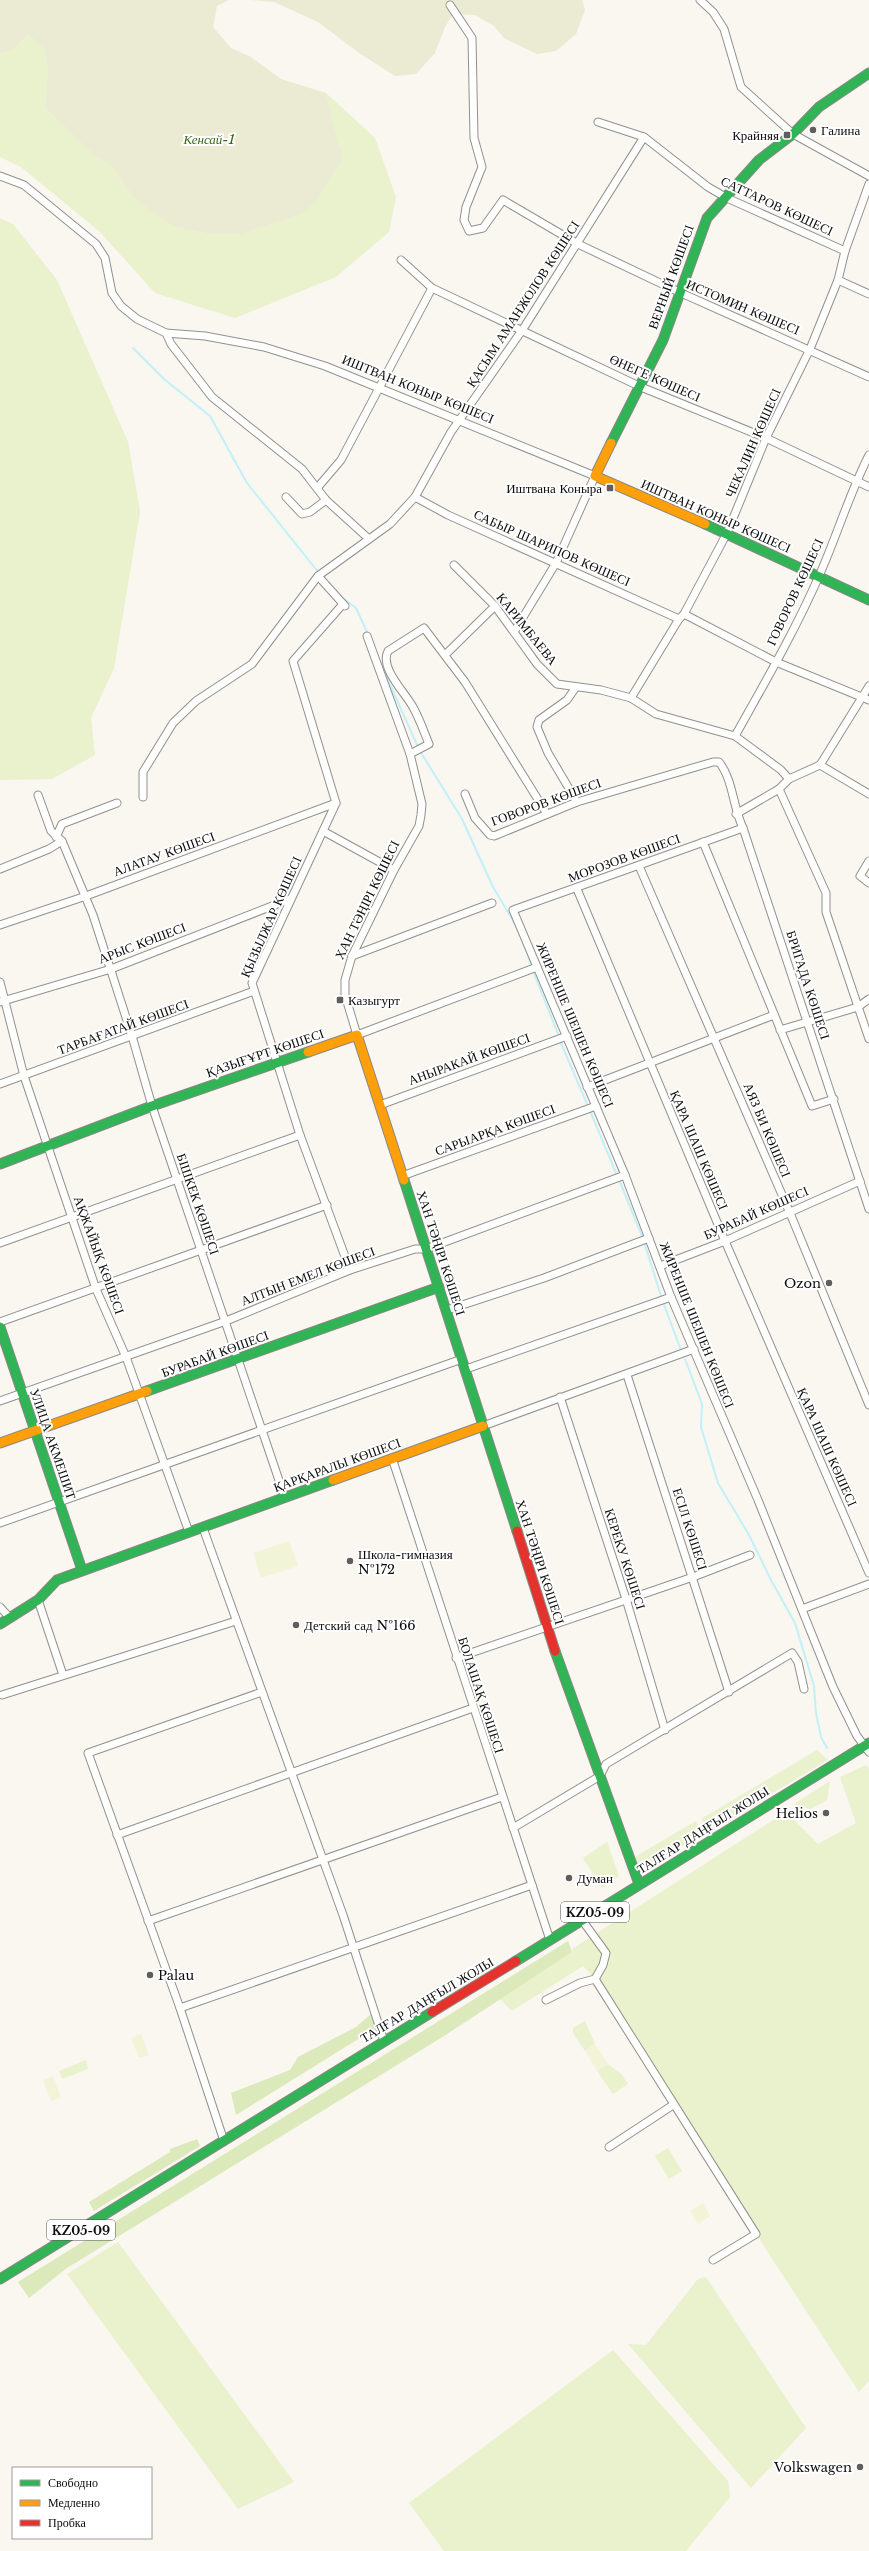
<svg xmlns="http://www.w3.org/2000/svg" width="869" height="2551" viewBox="0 0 869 2551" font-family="'Libre Baskerville',serif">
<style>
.green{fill:#e9f1cd}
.forest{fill:#dbe9bb}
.cemetery{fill:#eaebd2}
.pitch{fill:#f2f4d8}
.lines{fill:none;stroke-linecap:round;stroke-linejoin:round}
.stream{stroke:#c2f0f8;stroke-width:2}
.street-casing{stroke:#93918f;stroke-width:9}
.fast-casing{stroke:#8a8885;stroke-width:11}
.slow-casing{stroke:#8a8885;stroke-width:11}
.jam-casing{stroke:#8a8885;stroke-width:11}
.street{stroke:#fefefd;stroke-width:7}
.fast{stroke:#30b455;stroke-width:9}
.slow{stroke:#ff9f0a;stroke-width:9}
.jam{stroke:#e5322d;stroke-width:9}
.poi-dot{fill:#5f5e5c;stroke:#fff;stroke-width:1.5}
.labels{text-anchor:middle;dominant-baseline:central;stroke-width:4;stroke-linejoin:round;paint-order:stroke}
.shield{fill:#fff;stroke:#555;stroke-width:1}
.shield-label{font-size:12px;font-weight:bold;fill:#0c0c0c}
.poi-label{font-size:13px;fill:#0c0c0c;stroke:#fff;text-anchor:start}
.park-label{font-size:13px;font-style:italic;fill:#386817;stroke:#fff}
.street-label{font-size:13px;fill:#0c0c0c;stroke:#fff}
</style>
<rect width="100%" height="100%" fill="#faf6f0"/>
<g class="green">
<polygon points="28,35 44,48 48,70 45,108 94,155 112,167 134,198 172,226 209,234 241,234 299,215 332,121 326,93 375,138 396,197 389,232 336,277 235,318 155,293 100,232 21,167 0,157 0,54 13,50"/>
<polygon points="0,218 13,224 57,280 128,442 140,512 114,668 91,718 95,755 52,779 0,780"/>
<polygon points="817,1750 828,1760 709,1831 701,1819"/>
<polygon points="866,1765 869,1769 869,2381 859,2392 756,2234 595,1979 583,1966 512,2011 500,1999 573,1951 572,1949 786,1812 818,1844 856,1823 840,1777"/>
<polygon points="830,1781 827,1800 810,1809 794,1804"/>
<polygon points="696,1821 703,1834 650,1865 638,1869 635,1857"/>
<polygon points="607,1842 619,1876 602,1888 583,1858"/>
<polygon points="585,2021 595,2044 585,2051 573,2033 573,2028"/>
<polygon points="86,2060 88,2069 62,2079 59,2071"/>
<polygon points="608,2064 621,2074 628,2084 613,2094 597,2071"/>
<polygon points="668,2148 682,2171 669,2179 655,2156"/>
<polygon points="118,2242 294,2482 238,2509 67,2274"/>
<polygon points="706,2277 806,2428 751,2488 628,2344 646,2345 698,2279"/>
<polygon points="613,2350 728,2481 730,2497 686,2551 444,2551 409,2503"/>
</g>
<g class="forest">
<polygon points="568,1941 572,1952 444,2036 67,2268 29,2298 18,2282"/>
<polygon points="371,2014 376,2028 236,2115 231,2093 290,2070 298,2057 356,2027"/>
<polygon points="197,2139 200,2146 94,2211 89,2202 170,2152 170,2149"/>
</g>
<g class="cemetery">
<polygon points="0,0 229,0 217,6 213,27 231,48 251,57 281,79 326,93 332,121 343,158 315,202 299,215 241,234 209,234 172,226 134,198 112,167 94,155 45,108 48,70 44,48 28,35 13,50 0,54"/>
<polygon points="250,0 582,0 585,10 576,34 556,51 537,54 504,38 494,26 475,15 453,14 445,27 435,53 416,74 395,76 359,53 318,22 274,2"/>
</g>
<g class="pitch">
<polygon points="289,1541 298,1566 261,1578 253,1553"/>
<polygon points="141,2034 149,2055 139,2058 131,2038"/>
<polygon points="595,2044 608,2064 597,2071 585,2051"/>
<polygon points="53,2076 61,2097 51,2101 43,2080"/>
<polygon points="703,2203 710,2216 698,2224 690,2211"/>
</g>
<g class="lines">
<g class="stream">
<polyline points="133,348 164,379 210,416 247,483 319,573"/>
<polyline points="339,595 356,608 368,634"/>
<polyline points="383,669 418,747"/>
<polyline points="420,751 462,819 493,887 515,924"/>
<polyline points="522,939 532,967"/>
<polyline points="533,971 558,1034"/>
<polyline points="561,1043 587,1104"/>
<polyline points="591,1113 616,1173"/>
<polyline points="620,1182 642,1236"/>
<polyline points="645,1245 661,1296"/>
<polyline points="664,1305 681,1350"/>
<polyline points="685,1359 702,1404 701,1427 718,1483 749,1535 771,1580 795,1623 814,1686 816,1713 821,1737 827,1748"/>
</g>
<defs>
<g id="street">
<polyline points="700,0 713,12 724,29 741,87 793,134 869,176"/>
<polyline points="450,5 472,38 474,138 482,167 466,207 464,220 469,231 483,228 503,200 578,244 679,292 869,377"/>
<polyline points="598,122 644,137 708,187 727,198 845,251"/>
<polyline points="0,176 24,185 96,244 105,258 112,293 121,306 137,319 166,333 205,336 264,347 325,366 595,476 556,563 514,632"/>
<polyline points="401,260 432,288 641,387 766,438 869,487"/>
<polyline points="838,280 869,294"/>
<polyline points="166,333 171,344 212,397 302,469 326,500 369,539"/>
<polyline points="318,487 341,460 432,288"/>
<polyline points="286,497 302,514 310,512 326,500"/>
<polyline points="415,497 448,515 679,619"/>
<polyline points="454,565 495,606 537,664 557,684 601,690 631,698 656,714 735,736 781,770 789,779"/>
<polyline points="318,576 345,606"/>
<polyline points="343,604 293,661 336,803 252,983 300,1135 350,1270"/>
<polyline points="684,614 776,662 869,700"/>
<polyline points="367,636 410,754 422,804 421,815 419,826 394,870 352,956 345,980 345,995 357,1035 537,967"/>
<polyline points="445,655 495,606"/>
<polyline points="576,687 567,700 539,720 537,727 548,753 577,802"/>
<polyline points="631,698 679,619 684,614 727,533 766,438 810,349 838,280 845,251 869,184"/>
<path d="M735,736C764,684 795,631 819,576C837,536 849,494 869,455"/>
<path d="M410,754L429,744C424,732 420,720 414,709C407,694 379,669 388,651L424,628L465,682L547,814"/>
<polyline points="820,765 789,779 779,789 826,893 826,912 869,1039"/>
<polyline points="820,765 869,686"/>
<polyline points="820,765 869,794"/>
<path d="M465,794L475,818L490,835L494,836L577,802L713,762H719C733,779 733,808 743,828L869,1209"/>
<polyline points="38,795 51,831 62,841 93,915 132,1036 152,1106 285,1498"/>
<polyline points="143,797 143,772 173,723 196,701 252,664 318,576 390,524 415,497 451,432 523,329 644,137"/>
<polyline points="736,814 779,789"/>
<polyline points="743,828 513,910 625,1175 671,1297 758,1500 833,1687 857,1736 869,1752"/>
<polyline points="323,831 394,870"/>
<polyline points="56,837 62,824 117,803"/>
<polyline points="703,842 812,1106 834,1099"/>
<polyline points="869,861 860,876 869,883"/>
<polyline points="639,866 790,1213 869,1405"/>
<polyline points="0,869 49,849 62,841"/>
<polyline points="577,889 725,1241 869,1573"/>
<polyline points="0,925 86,896 336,803"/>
<polyline points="352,956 492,903"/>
<polyline points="0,982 24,1076 96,1289 126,1357 189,1532"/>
<polyline points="0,1002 111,969 290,899"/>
<polyline points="780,1030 858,1007 869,999"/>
<polyline points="0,1084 254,991"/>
<polyline points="587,1087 774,1015"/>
<polyline points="380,1105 567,1036"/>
<polyline points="402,1176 596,1106"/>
<polyline points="0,1243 300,1135"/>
<polyline points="660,1266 725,1241 860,1181"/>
<polyline points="447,1310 544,1278 649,1238"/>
<polyline points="0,1322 327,1205"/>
<polyline points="466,1369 671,1297"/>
<polyline points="627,1375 729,1692"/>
<polyline points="560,1397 626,1599 665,1730"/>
<polyline points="0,1401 226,1321 350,1270 415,1249 426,1249 625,1175"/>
<polyline points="483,1426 694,1349"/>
<polyline points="392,1458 550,1940"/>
<polyline points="0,1523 462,1359"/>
<polyline points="203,1528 343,1915 384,2041"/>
<polyline points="38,1600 63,1675"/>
<polyline points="0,1607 10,1618"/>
<polyline points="802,1609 869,1584"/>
<polyline points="456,1658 693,1577 750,1555"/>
<polyline points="2,1695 236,1621"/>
<polyline points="513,1828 600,1776 606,1764 792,1653 798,1662 804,1689"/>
<polyline points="117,1835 473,1708"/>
<polyline points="582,1920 606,1953 603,1965 595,1979"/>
<polyline points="148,1921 502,1797"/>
<polyline points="546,2000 580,1983 595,1979 756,2234 713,2260"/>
<polyline points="180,2008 532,1885"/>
<polyline points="224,2141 180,2008 88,1753 262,1692"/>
<polyline points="609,2147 673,2105"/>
</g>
<g id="fast">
<polyline points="611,443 663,340 707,218 759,160 793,134 819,107 869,73"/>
<polyline points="705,524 869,600"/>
<polyline points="0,1164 152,1106 308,1052"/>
<polyline points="404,1180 517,1531"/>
<polyline points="0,1327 82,1570"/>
<polyline points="147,1391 439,1287"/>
<polyline points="0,1624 38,1600 57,1580 333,1480"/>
<polyline points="555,1651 639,1884"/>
<polyline points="516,1961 869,1743"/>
<polyline points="0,2279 432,2012"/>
</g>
<g id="slow">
<polyline points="611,443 595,476 705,524"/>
<polyline points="308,1052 357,1035 404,1180"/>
<polyline points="0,1443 147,1391"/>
<polyline points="333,1480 483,1426"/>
</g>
<g id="jam">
<polyline points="517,1531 555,1651"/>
<polyline points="432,2012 516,1961"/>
</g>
</defs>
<use href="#street" class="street-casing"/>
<use href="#fast" class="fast-casing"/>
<use href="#slow" class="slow-casing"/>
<use href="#jam" class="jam-casing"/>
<use href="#street" class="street"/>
<use href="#fast" class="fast"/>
<use href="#slow" class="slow"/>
<use href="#jam" class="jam"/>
</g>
<g class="poi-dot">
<circle cx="813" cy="130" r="4"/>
<rect x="783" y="131" width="8" height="8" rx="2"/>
<rect x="606" y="484" width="8" height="8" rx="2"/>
<rect x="336" y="996" width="8" height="8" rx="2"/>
<circle cx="829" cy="1283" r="4"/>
<circle cx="350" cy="1561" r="4"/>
<circle cx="296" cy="1625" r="4"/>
<circle cx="826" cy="1813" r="4"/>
<circle cx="569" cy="1878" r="4"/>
<circle cx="150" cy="1975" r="4"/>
<circle cx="860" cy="2467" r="4"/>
</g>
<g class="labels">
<g class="shield">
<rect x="561" y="1902" width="68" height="20" rx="3"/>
<rect x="47" y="2220" width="68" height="20" rx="3"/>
</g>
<g class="shield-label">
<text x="595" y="1912">KZ05-09</text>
<text x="81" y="2230">KZ05-09</text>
</g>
<g class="poi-label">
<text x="821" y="130">Галина</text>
<text x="779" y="135" text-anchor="end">Крайняя</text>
<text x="602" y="488" text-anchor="end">Иштвана Коныра</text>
<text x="348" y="1000">Казыгурт</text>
<text x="821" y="1283" text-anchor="end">Ozon</text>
<text x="358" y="1554">Школа-гимназия<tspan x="358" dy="15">№172</tspan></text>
<text x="304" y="1625">Детский сад №166</text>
<text x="818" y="1813" text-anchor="end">Helios</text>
<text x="577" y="1878">Думан</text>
<text x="158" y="1975">Palau</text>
<text x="852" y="2467" text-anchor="end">Volkswagen</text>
</g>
<g class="park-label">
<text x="209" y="139">Кенсай-1</text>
</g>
<g class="street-label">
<text transform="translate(777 206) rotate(25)">САТТАРОВ КӨШЕСІ</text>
<text transform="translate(671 277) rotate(-70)">ВЕРНЫЙ КӨШЕСІ</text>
<text transform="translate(523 304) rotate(-57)">ҚАСЫМ АМАНЖОЛОВ КӨШЕСІ</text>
<text transform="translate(743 307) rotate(23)">ИСТОМИН КӨШЕСІ</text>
<text transform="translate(655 378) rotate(24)">ӨНЕГЕ КӨШЕСІ</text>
<text transform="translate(418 389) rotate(22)">ИШТВАН КОНЫР КӨШЕСІ</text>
<text transform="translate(753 443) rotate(-66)">ЧЕКАЛИН КӨШЕСІ</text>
<text transform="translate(716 516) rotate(24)">ИШТВАН КОНЫР КӨШЕСІ</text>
<text transform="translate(552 548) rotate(24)">САБЫР ШАРИПОВ КӨШЕСІ</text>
<text transform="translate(795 592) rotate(-65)">ГОВОРОВ КӨШЕСІ</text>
<text transform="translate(527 629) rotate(51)">КАРИМБАЕВА</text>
<text transform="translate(546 802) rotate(-20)">ГОВОРОВ КӨШЕСІ</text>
<text transform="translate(164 854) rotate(-20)">АЛАТАУ КӨШЕСІ</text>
<text transform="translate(624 858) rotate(-20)">МОРОЗОВ КӨШЕСІ</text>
<text transform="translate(367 900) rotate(-64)">ХАН ТӘҢІРІ КӨШЕСІ</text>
<text transform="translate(271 917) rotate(-66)">ҚЫЗЫЛЖАР КӨШЕСІ</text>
<text transform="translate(142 943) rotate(-21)">АРЫС КӨШЕСІ</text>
<text transform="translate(808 985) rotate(72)">БРИГАДА КӨШЕСІ</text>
<text transform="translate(575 1025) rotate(67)">ЖИРЕНШЕ ШЕШЕН КӨШЕСІ</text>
<text transform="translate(123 1027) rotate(-20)">ТАРБАҒАТАЙ КӨШЕСІ</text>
<text transform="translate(265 1053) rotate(-19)">ҚАЗЫҒҰРТ КӨШЕСІ</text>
<text transform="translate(469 1059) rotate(-20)">АНЫРАКАЙ КӨШЕСІ</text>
<text transform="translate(495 1130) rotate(-20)">САРЫАРҚА КӨШЕСІ</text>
<text transform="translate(767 1130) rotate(67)">АЯЗ БИ КӨШЕСІ</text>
<text transform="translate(699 1150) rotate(67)">ҚАРА ШАШ КӨШЕСІ</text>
<text transform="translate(198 1204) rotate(71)">БІШКЕК КӨШЕСІ</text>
<text transform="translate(756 1213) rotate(-24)">БУРАБАЙ КӨШЕСІ</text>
<text transform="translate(441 1253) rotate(72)">ХАН ТӘҢІРІ КӨШЕСІ</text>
<text transform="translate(99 1255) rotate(70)">АҚЖАЙЫҚ КӨШЕСІ</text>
<text transform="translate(308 1276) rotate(-21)">АЛТЫН ЕМЕЛ КӨШЕСІ</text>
<text transform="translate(697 1325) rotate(68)">ЖИРЕНШЕ ШЕШЕН КӨШЕСІ</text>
<text transform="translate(215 1354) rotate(-20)">БУРАБАЙ КӨШЕСІ</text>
<text transform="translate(53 1444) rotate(71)">УЛИЦА АКМЕШИТ</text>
<text transform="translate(827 1447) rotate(66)">ҚАРА ШАШ КӨШЕСІ</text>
<text transform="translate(337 1465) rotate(-20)">ҚАРҚАРАЛЫ КӨШЕСІ</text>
<text transform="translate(690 1529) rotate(72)">ЕСІЛ КӨШЕСІ</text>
<text transform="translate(625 1559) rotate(72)">КЕРЕКУ КӨШЕСІ</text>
<text transform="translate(540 1562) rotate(72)">ХАН ТӘҢІРІ КӨШЕСІ</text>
<text transform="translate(481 1695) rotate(72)">БОЛАШАҚ КӨШЕСІ</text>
<text transform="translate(703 1830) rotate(-32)">ТАЛҒАР ДАҢҒЫЛ ЖОЛЫ</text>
<text transform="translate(427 2000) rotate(-31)">ТАЛҒАР ДАҢҒЫЛ ЖОЛЫ</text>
</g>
</g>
<rect x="12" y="2467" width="140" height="72" fill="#ffffff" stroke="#9e9e9e"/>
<rect x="20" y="2480" width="20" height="6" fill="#30b455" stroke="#9e9e9e"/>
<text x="48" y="2487" font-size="12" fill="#0c0c0c">Свободно</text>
<rect x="20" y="2500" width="20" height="6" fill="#ff9f0a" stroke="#9e9e9e"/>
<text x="48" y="2507" font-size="12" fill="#0c0c0c">Медленно</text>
<rect x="20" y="2520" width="20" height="6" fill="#e5322d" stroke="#9e9e9e"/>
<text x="48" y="2527" font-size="12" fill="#0c0c0c">Пробка</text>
</svg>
